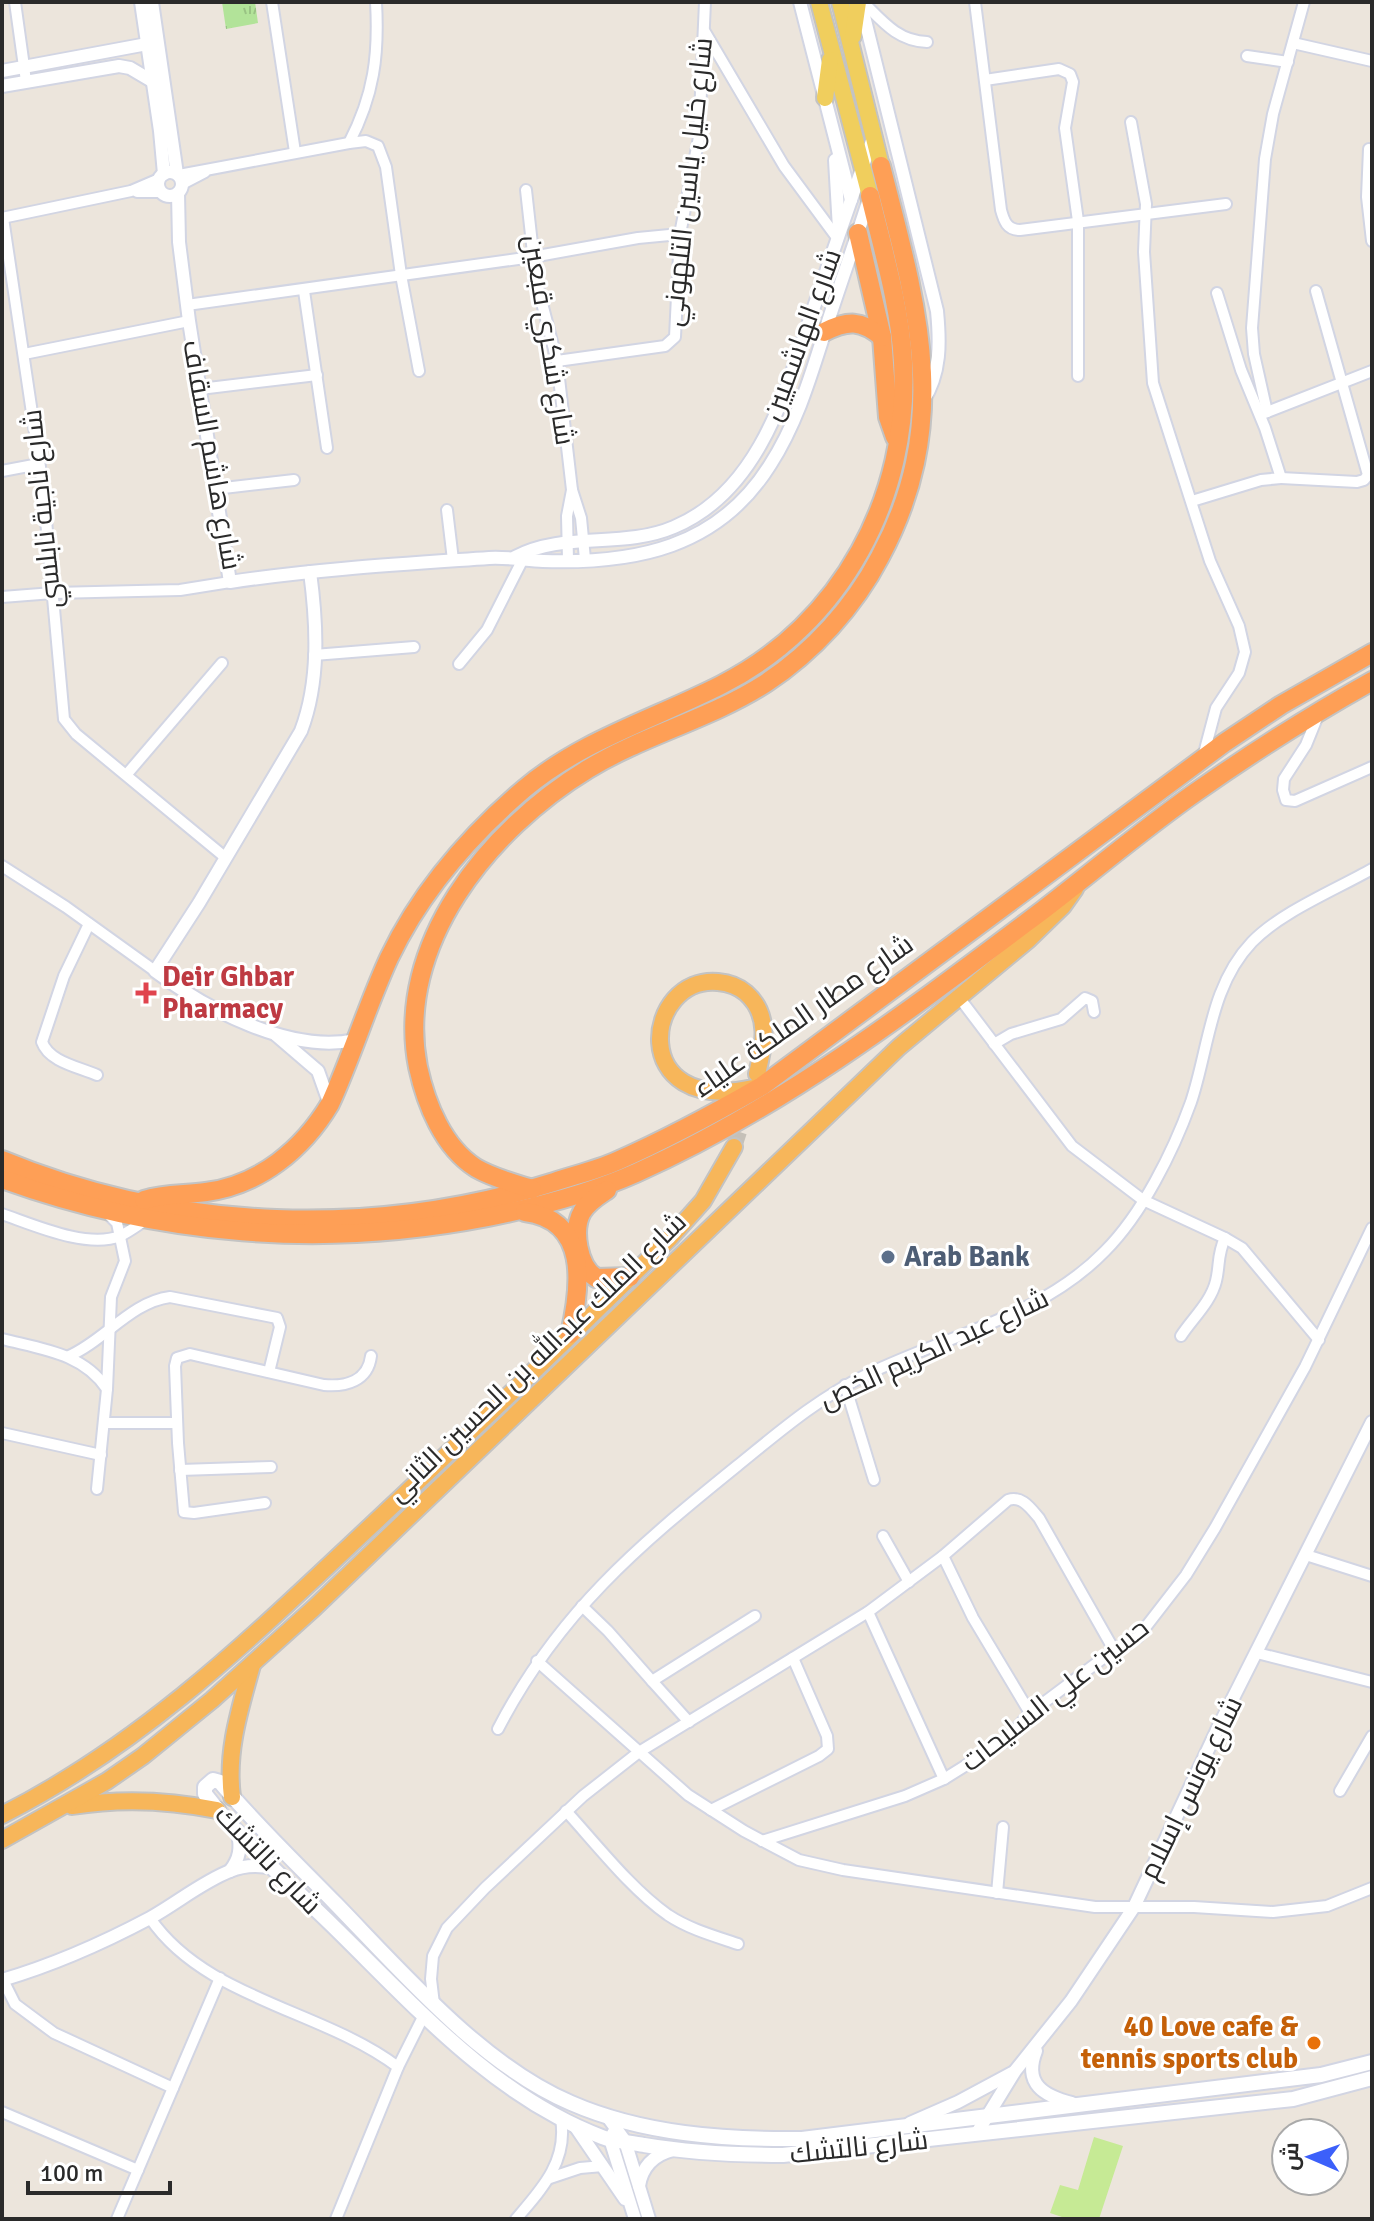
<svg xmlns="http://www.w3.org/2000/svg" width="1374" height="2221" viewBox="0 0 1374 2221" font-family="Signika,Cairo,sans-serif">
<style>
.park{fill:url(#park-tufts)}
.pitch{fill:#c6ea95}
.lines{fill:none;stroke-linecap:round;stroke-linejoin:round}
.trunk-tunnel{stroke:#c5c0b8;stroke-width:16;stroke-dasharray:16 8;stroke-linecap:butt}
.minor-casing{stroke:#d2d5e3;stroke-width:14}
.tertiary-casing{stroke:#d2d5e3;stroke-width:16}
.secondary-casing{stroke:#d2d5e3;stroke-width:18}
.primary-casing{stroke:#c3c3c3;stroke-width:20}
.trunk-casing{stroke:#c3c3c3;stroke-width:20}
.motorway-casing{stroke:#c3c3c3;stroke-width:22}
.minor{stroke:#fff;stroke-width:10}
.tertiary{stroke:#fff;stroke-width:12}
.secondary{stroke:#fff;stroke-width:14}
.primary{stroke:#f0ce5d;stroke-width:16}
.trunk{stroke:#f7b65a;stroke-width:16}
.motorway{stroke:#fe9f56;stroke-width:18}
.health-dot{fill:#e0444e;stroke:#fff;stroke-width:3}
.service-dot{fill:#5c6f8a;stroke:#fff;stroke-width:3}
.food-dot{fill:#e8710a;stroke:#fff;stroke-width:3}
.labels{text-anchor:middle;dominant-baseline:central;stroke-width:6;stroke-linejoin:round;paint-order:stroke}
.street-label{font-size:28px;fill:#2a2a2a;stroke:#fff}
.health-label{font-size:28px;font-weight:bold;fill:#be3a42;stroke:#fff;text-anchor:start}
.service-label{font-size:28px;font-weight:bold;fill:#4e5e75;stroke:#fff;text-anchor:start}
.food-label{font-size:28px;font-weight:bold;fill:#c56008;stroke:#fff;text-anchor:end}
</style>
<defs>
<pattern id="park-tufts" width="24" height="20" patternUnits="userSpaceOnUse" patternTransform="scale(2)"><rect width="24" height="20" fill="#b2e399"/><path d="M3 7l-1-3M5 7V3M7 7l1-3M15 17l-1-3M17 17v-4M19 17l1-3" fill="none" stroke="#99c384"/></pattern>
</defs>
<rect width="100%" height="100%" fill="#ece5dc"/>
<polygon class="park" points="222,2 255,2 258,23 226,29"/>
<polygon class="pitch" points="1094,2137 1123,2146 1099,2219 1068,2219 1050,2213 1060,2185 1078,2190"/>
<g class="lines">
<polyline class="trunk-tunnel" points="734,1147 746,1110"/>
<defs>
<g id="minor">
<polyline points="15,2 26,81"/>
<polyline points="272,2 295,152"/>
<path d="M863,2C883,22 898,41 927,42"/>
<path d="M975,2L1001,210C1004,221 1007,230 1020,230L1226,204"/>
<polyline points="705,32 784,166 838,239"/>
<polyline points="1293,43 1372,61"/>
<polyline points="1247,56 1288,62"/>
<polyline points="985,80 1059,69 1070,74 1073,82 1065,128 1078,221 1078,376"/>
<polyline points="1131,122 1146,204 1144,252 1153,383 1210,561 1239,626 1245,652 1239,673 1216,708 1203,757"/>
<path d="M349,143C374,95 379,55 376,2"/>
<polyline points="1369,149 1367,197 1372,241"/>
<polyline points="179,175 349,143 366,141 378,146 386,167 401,275 419,371"/>
<polyline points="182,184 205,172"/>
<polyline points="526,190 536,280 557,361 572,490 581,518 585,559"/>
<polyline points="137,192 161,192"/>
<polyline points="2,218 131,191 159,179"/>
<polyline points="3,218 43,487 64,719 76,734 226,858"/>
<polyline points="304,291 327,448"/>
<polyline points="187,305 532,257 638,238 680,234"/>
<polyline points="24,354 189,321"/>
<polyline points="557,361 665,346 675,337 680,234 699,137 705,2"/>
<polyline points="200,389 317,375"/>
<polyline points="1267,412 1254,354 1252,328 1265,159 1273,114 1304,2"/>
<polyline points="1262,414 1372,371"/>
<polyline points="2,471 39,464"/>
<polyline points="1281,478 1357,482 1364,480 1368,475 1316,291"/>
<polyline points="215,489 294,480"/>
<polyline points="1192,501 1261,480 1281,478 1265,428 1241,370 1217,293"/>
<polyline points="447,510 453,560"/>
<polyline points="568,560 567,516 572,490"/>
<polyline points="2,597 53,593 180,590 230,582"/>
<polyline points="314,655 414,647"/>
<polyline points="459,664 487,630 526,553"/>
<polyline points="1319,713 1306,745 1284,779 1283,790 1286,800 1295,801 1372,767"/>
<polyline points="127,774 222,663"/>
<polyline points="2,866 66,907 155,971"/>
<path d="M89,924L64,976L42,1042C49,1062 79,1067 97,1075"/>
<polyline points="958,996 1072,1146 1143,1200 1225,1238 1242,1248 1319,1340"/>
<polyline points="994,1044 1011,1034 1061,1019 1085,998 1092,1001 1094,1012"/>
<path d="M2,1214C34,1225 87,1249 120,1236C129,1232 138,1225 147,1219"/>
<path d="M1181,1336C1192,1319 1211,1302 1216,1281C1220,1265 1217,1255 1225,1238"/>
<path d="M2,1339C41,1349 83,1353 107,1389"/>
<path d="M69,1356C104,1341 131,1302 170,1297L277,1318L280,1327L269,1372"/>
<polyline points="845,1385 874,1480"/>
<polyline points="104,1423 177,1423"/>
<polyline points="2,1433 101,1455"/>
<polyline points="180,1470 271,1467"/>
<polyline points="97,1489 107,1389 111,1297 125,1261 117,1223 106,1212"/>
<path d="M265,1503L194,1513L184,1512L178,1443L175,1366L177,1358L190,1354L324,1385C346,1387 368,1381 371,1356"/>
<polyline points="883,1536 909,1582"/>
<polyline points="1306,1555 1372,1576"/>
<polyline points="943,1556 973,1618 1030,1713"/>
<polyline points="582,1606 608,1631 652,1681"/>
<polyline points="868,1612 944,1779"/>
<polyline points="1257,1653 1372,1682"/>
<polyline points="537,1661 688,1795 744,1831 799,1860 843,1870 1095,1907 1194,1907 1273,1912 1327,1906 1372,1888"/>
<polyline points="689,1722 652,1681 755,1616"/>
<path d="M498,1729C558,1613 638,1546 737,1466C779,1432 818,1398 868,1374C948,1335 1041,1317 1105,1251C1142,1214 1173,1152 1191,1102C1209,1048 1210,986 1252,942C1281,912 1335,890 1372,869"/>
<polyline points="1340,1791 1372,1736"/>
<polyline points="711,1810 819,1756 828,1749 827,1736 793,1658"/>
<path d="M566,1811C597,1845 631,1889 668,1915C689,1929 714,1936 738,1944"/>
<polyline points="762,1841 905,1796 944,1779 1005,1741 1030,1713 1114,1650 1138,1637 1186,1575 1215,1528 1305,1367 1372,1228"/>
<polyline points="997,1893 1003,1827"/>
<path d="M150,1918C205,1999 323,2010 398,2067"/>
<polyline points="3,1980 15,2004 54,2033 173,2088"/>
<path d="M434,2004L431,1979L433,1956L447,1928L485,1888L583,1796L639,1752L868,1612L943,1556L1008,1500C1022,1495 1031,1509 1039,1518L1114,1650"/>
<polyline points="2,2112 138,2170"/>
<polyline points="550,2178 580,2168 603,2166"/>
<polyline points="117,2219 220,1978"/>
<polyline points="336,2219 398,2067 424,2015"/>
<path d="M516,2219C542,2189 568,2161 561,2119"/>
</g>
<g id="tertiary">
<polyline points="141,2 160,131 164,174"/>
<polyline points="152,2 177,174"/>
<polyline points="800,2 851,200"/>
<path d="M861,4L937,311C940,342 941,373 923,401"/>
<polyline points="2,71 147,44"/>
<polyline points="2,86 119,66 130,68 152,81"/>
<polyline points="835,160 839,229"/>
<circle cx="170" cy="184" r="12"/>
<path d="M178,193L179,242L189,321L230,582C316,569 403,564 489,558C508,557 524,560 543,561C635,564 718,548 770,465C797,423 810,378 825,331C839,287 855,243 869,199"/>
<path d="M515,557C564,531 623,549 674,527C762,490 787,386 815,304C834,249 853,193 873,138"/>
<path d="M310,572C317,624 320,681 301,731L199,903L155,971C206,1009 290,1054 355,1040"/>
<polyline points="276,1035 318,1071 329,1102"/>
<path d="M230,1871C240,1858 241,1848 238,1833"/>
<path d="M2,1980C53,1965 103,1943 150,1918C177,1903 202,1882 230,1871C244,1865 259,1865 273,1868"/>
<path d="M1036,2051C1023,2084 1044,2096 1072,2103"/>
<polyline points="607,2116 625,2141 649,2219"/>
<polyline points="910,2123 958,2102 1012,2073"/>
<polyline points="575,2126 625,2199"/>
<polyline points="614,2132 610,2139 635,2219"/>
<polyline points="977,2133 1015,2071 1071,2001 1134,1907 1219,1726 1372,1422"/>
<path d="M639,2186C642,2167 653,2155 673,2150"/>
</g>
<path id="secondary" d="M1372,2062L1321,2075L1272,2081L802,2139C725,2140 642,2134 571,2103C483,2066 402,1972 336,1904C297,1864 256,1825 220,1782L213,1780L205,1787V1794C242,1842 289,1883 332,1925C413,2004 493,2096 602,2137C615,2142 630,2142 644,2145C691,2153 736,2155 783,2155L1293,2099L1372,2078"/>
<g id="primary">
<polyline points="819,2 870,196"/>
<polyline points="840,2 881,166"/>
<polyline points="853,36 858,2"/>
<polyline points="825,98 830,60"/>
</g>
<g id="trunk">
<path d="M753,1088C626,1116 644,975 718,982C729,983 738,986 746,993C771,1015 764,1046 757,1074"/>
<path d="M232,1797C226,1751 240,1709 252,1665"/>
<path d="M72,1806C121,1798 168,1800 217,1810"/>
<path d="M2,1815C142,1744 246,1643 359,1537C464,1439 568,1339 670,1238L703,1201L734,1147"/>
<polyline points="2,1840 107,1781 143,1756 212,1700 314,1608 899,1047 1028,940 1063,906 1075,889"/>
</g>
<g id="motorway">
<polyline points="858,233 882,337 888,417 895,437"/>
<path d="M824,332C848,320 861,320 882,337"/>
<path d="M2,1160C176,1232 375,1238 554,1182C575,1175 597,1170 617,1161C667,1139 715,1113 762,1086L1224,743L1281,705L1372,653"/>
<path d="M2,1179C159,1236 324,1249 488,1217C537,1207 589,1194 636,1173C784,1107 914,1007 1043,910C1094,871 1143,829 1196,792C1253,752 1311,715 1372,681"/>
<path d="M532,1189C513,1183 493,1178 476,1168C443,1147 426,1104 418,1067C394,945 489,829 588,769C644,735 710,719 766,683C813,652 854,607 880,557C953,421 917,305 881,166"/>
<path d="M607,1190C598,1196 588,1202 582,1212C572,1230 578,1266 596,1278L630,1277"/>
<path d="M144,1200C165,1193 185,1195 206,1192C260,1185 303,1149 330,1104C352,1056 367,1006 389,958C420,893 469,836 524,789C582,740 654,719 721,685C842,624 910,496 903,362C900,306 883,250 870,196"/>
<path d="M525,1212C589,1220 581,1286 570,1334"/>
</g>
</defs>
<use href="#minor" class="minor-casing"/>
<use href="#tertiary" class="tertiary-casing"/>
<use href="#secondary" class="secondary-casing"/>
<use href="#primary" class="primary-casing"/>
<use href="#trunk" class="trunk-casing"/>
<use href="#motorway" class="motorway-casing"/>
<use href="#minor" class="minor"/>
<use href="#tertiary" class="tertiary"/>
<use href="#secondary" class="secondary"/>
<use href="#primary" class="primary"/>
<use href="#trunk" class="trunk"/>
<use href="#motorway" class="motorway"/>
</g>
<path class="health-dot" d="M142 981h8v8h8v8h-8v8h-8v-8h-8v-8h8z"/>
<circle class="service-dot" cx="888" cy="1257" r="8"/>
<circle class="food-dot" cx="1314" cy="2043" r="8"/>
<g class="labels">
<g class="street-label">
<text transform="translate(688 182) rotate(-84)">شارع خليل ياسين التلهوني</text>
<text transform="translate(802 335) rotate(-70)">شارع الهاشميين</text>
<text transform="translate(549 340) rotate(81)">شارع شكري قبعين</text>
<text transform="translate(212 455) rotate(80)">شارع هاشم السقاف</text>
<text transform="translate(42 509) rotate(-96)">شارع ناجية نابلسي</text>
<text transform="translate(803 1016) rotate(-35)">شارع مطار الملكة علياء</text>
<text transform="translate(934 1349) rotate(-25)">شارع عبد الكريم الخص</text>
<text transform="translate(537 1357) rotate(-44)">شارع الملك عبدالله بن الحسين الثاني</text>
<text transform="translate(1055 1695) rotate(-38)">حسين علي السليحات</text>
<text transform="translate(1191 1788) rotate(-64)">شارع يونس إسلام</text>
<text transform="translate(268 1860) rotate(46)">شارع نالتشك</text>
<text transform="translate(859 2147) rotate(-6)">شارع نالتشك</text>
</g>
<g class="health-label">
<text x="162" y="977">Deir Ghbar<tspan x="162" dy="32">Pharmacy</tspan></text>
</g>
<g class="service-label">
<text x="904" y="1257">Arab Bank</text>
</g>
<g class="food-label">
<text x="1298" y="2027">40 Love cafe &amp;<tspan x="1298" dy="32">tennis sports club</tspan></text>
</g>
</g>
<rect width="1374" height="2221" fill="none" stroke="#2a2a2a" stroke-width="8"/>
<g transform="translate(1310 2157) rotate(272)"><circle r="38" fill="#ffffff" stroke="#aaaaaa" stroke-width="2"/>
<path d="M0-6L14 30L0 20L-14 30Z" fill="#3c60fa"/>
<text y="-12" font-size="22" font-weight="bold" text-anchor="middle" fill="#2a2a2a">ش</text>
</g>
<path d="M28 2181v12h142v-12" fill="none" stroke="#2a2a2a" stroke-width="4"/>
<text x="40" y="2181" font-size="24" fill="#2a2a2a" stroke="#ffffff" stroke-width="6" paint-order="stroke">100 m</text>
</svg>
